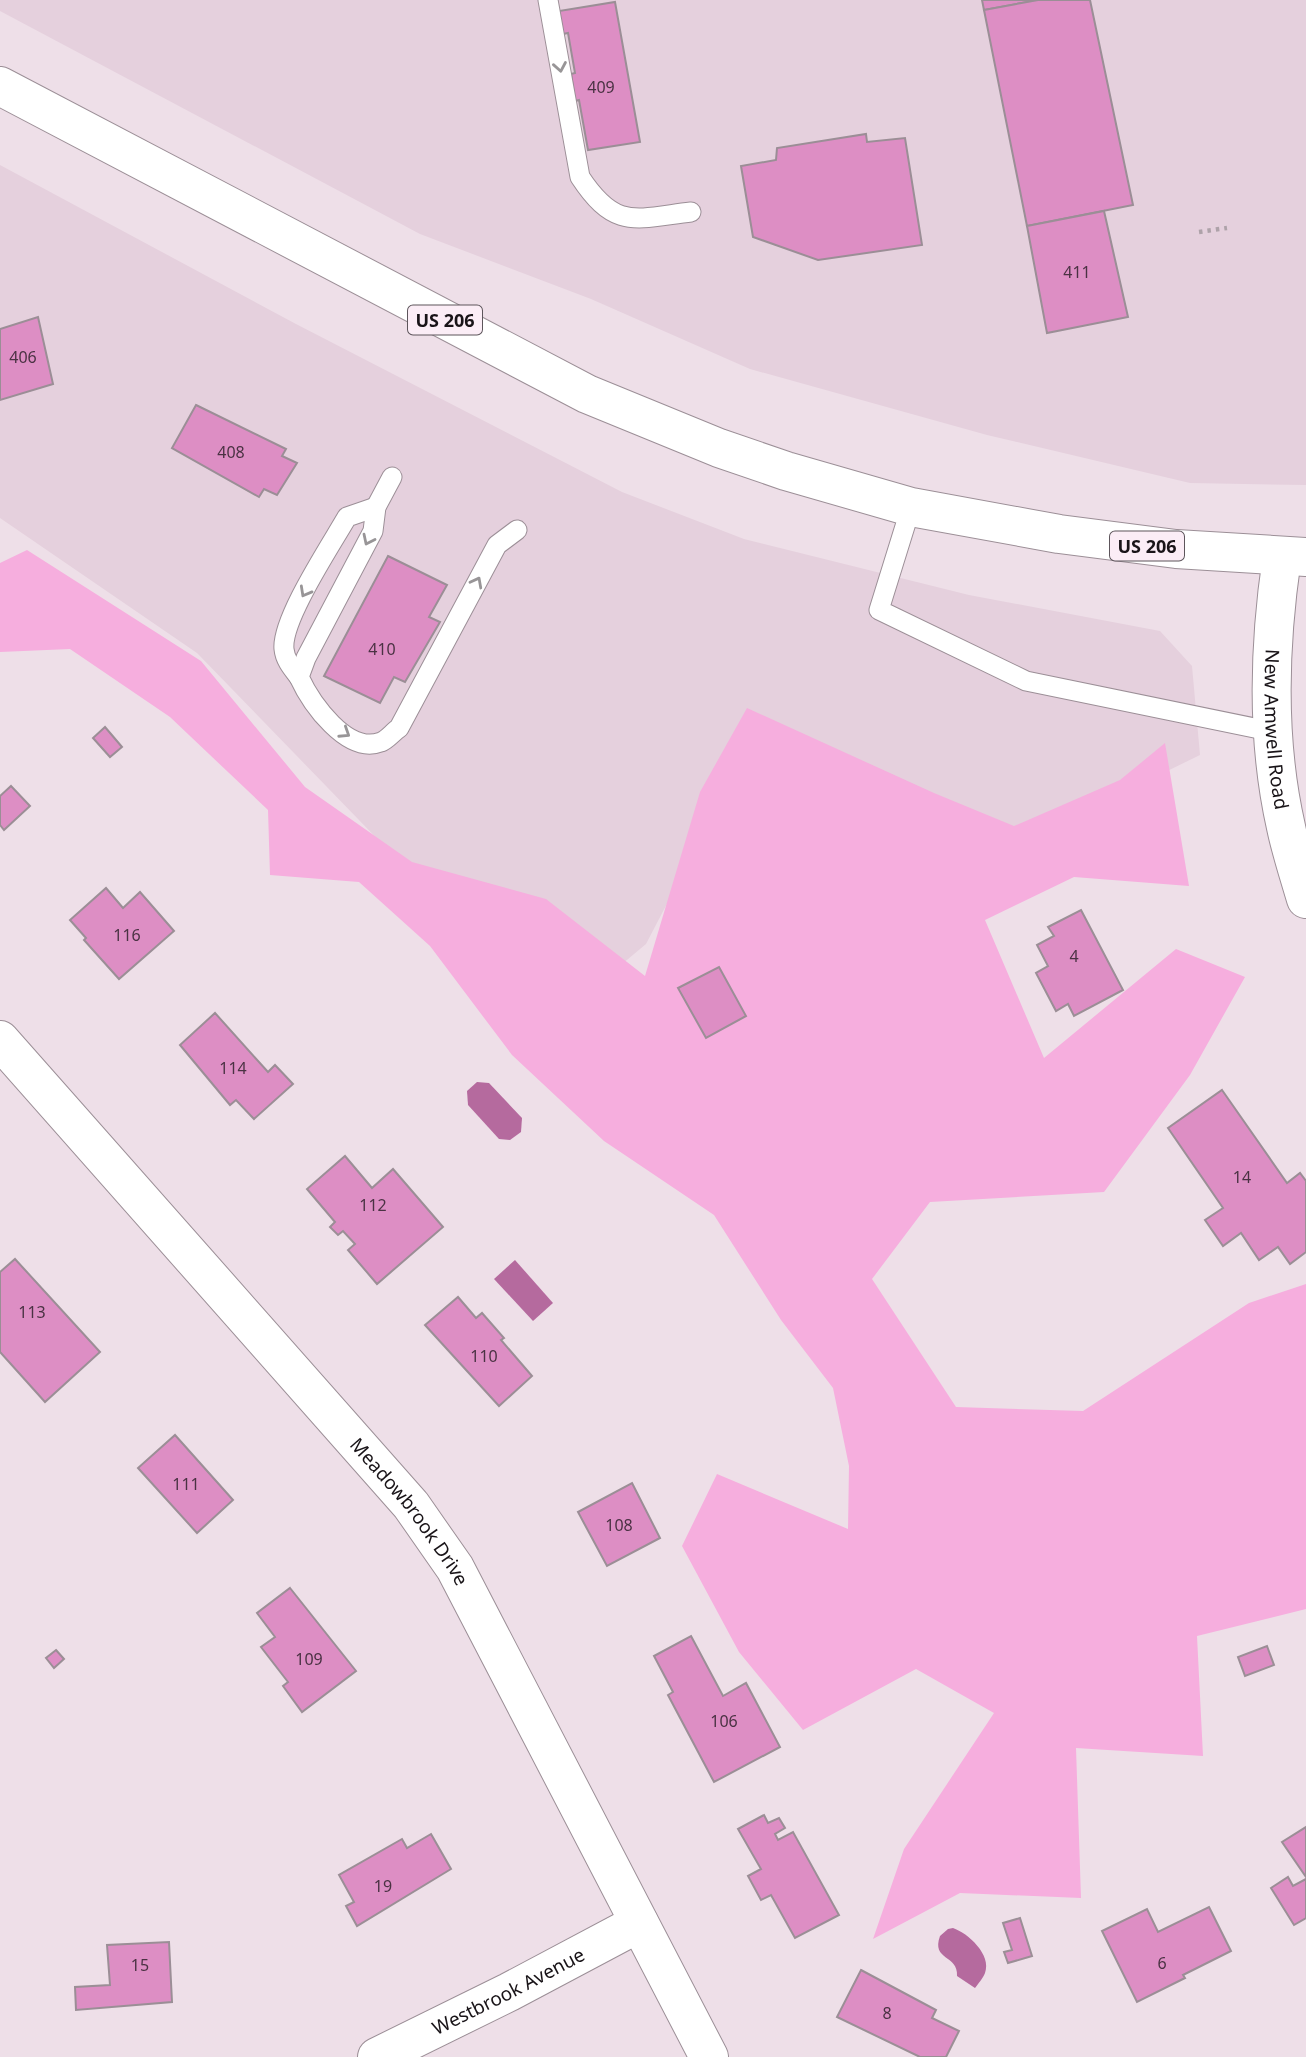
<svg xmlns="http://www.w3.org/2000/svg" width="1306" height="2057" viewBox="0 0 1306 2057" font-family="'Noto Sans',sans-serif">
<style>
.built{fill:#e5d0dd}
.green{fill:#f6aede}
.water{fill:#b56a9e}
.building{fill:#dd8ec4;stroke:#9b8e96;stroke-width:2}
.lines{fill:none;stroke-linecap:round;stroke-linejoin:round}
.lane-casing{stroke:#9c8f97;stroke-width:21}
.street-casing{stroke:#9c8f97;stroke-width:40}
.secondary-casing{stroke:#9c8f97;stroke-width:40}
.primary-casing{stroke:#9c8f97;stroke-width:40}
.path{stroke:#aea2a9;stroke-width:4.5;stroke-dasharray:3.5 5;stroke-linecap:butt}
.lane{stroke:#fff;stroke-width:19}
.street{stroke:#fff;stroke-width:38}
.secondary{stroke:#fff;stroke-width:38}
.primary{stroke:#fff;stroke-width:38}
.oneway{stroke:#989597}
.labels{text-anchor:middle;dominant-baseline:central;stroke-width:5;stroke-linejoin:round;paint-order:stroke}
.number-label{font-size:16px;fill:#4a3243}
.shield{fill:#fbedf6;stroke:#5d555b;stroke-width:2}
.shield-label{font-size:18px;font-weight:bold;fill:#191418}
.street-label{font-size:19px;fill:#191418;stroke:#fbedf6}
</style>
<rect width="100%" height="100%" fill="#eedfe8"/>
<g class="built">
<polygon points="0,0 1306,0 1306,485 1190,483 987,435 750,369 591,299 420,234 0,11"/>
<polygon points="0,165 296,324 622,492 744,539 969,595 1160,631 1192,666 1200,755 1018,844 759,727 646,944 554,1021 197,653 0,518"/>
</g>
<polygon class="green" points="27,550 201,661 305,787 412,862 546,899 645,976 700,792 747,708 934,793 1014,826 1120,780 1165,743 1189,886 1074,877 985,920 1044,1058 1176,949 1245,977 1190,1075 1104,1192 930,1202 872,1279 956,1407 1083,1411 1249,1303 1306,1284 1306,1609 1197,1636 1203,1756 1076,1748 1081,1898 960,1893 873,1939 904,1849 994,1713 916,1669 803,1730 739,1652 682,1546 717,1474 848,1529 849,1466 833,1388 781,1320 714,1215 604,1141 512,1055 430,946 359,882 270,875 268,810 170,717 70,649 0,652 0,563"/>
<g class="water">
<polygon points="477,1082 489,1083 522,1118 521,1132 510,1140 499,1139 468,1105 467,1091"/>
<polygon points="515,1260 553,1303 533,1321 494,1279"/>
<path d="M953,1928C968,1933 992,1955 985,1973C983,1978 978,1984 975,1988L957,1976C958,1954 931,1961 940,1936L948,1929Z"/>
</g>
<g class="building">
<polygon points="982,0 1038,0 984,10"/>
<polygon points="1038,0 1090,0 1133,205 1027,226 984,10"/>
<polygon points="615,2 640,142 588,150 579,100 575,101 571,74 575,73 568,33 563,34 559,11"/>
<polygon points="866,134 867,142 905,138 922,245 818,260 753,237 741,166 776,160 777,148"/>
<polygon points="1104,211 1128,317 1047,333 1027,226"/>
<polygon points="38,317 53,384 0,400 0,329"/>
<polygon points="196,405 286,449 282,456 297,463 277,495 264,489 259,497 172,448"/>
<polygon points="388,556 447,585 429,617 440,622 405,682 394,677 380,703 324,676"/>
<polygon points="105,727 122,747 110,757 93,738"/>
<polygon points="11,786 30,806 4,830 0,825 0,796"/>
<polygon points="106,888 123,908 140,892 174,931 119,979 84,940 86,938 70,920"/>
<polygon points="1081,910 1123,990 1074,1016 1068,1004 1056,1011 1036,973 1048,966 1037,945 1054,936 1048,927"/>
<polygon points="719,967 746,1016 706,1038 678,988"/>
<polygon points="215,1013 268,1072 275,1065 293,1084 254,1119 236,1100 230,1105 180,1045"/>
<polygon points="1222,1090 1287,1183 1300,1173 1306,1181 1306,1252 1290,1264 1278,1247 1259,1260 1241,1233 1223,1246 1205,1220 1223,1208 1168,1128"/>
<polygon points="345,1156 372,1188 393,1169 443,1227 377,1284 348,1250 355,1244 343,1231 338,1235 330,1227 335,1222 307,1189"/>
<polygon points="15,1259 100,1352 45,1402 0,1352 0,1272"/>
<polygon points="458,1297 476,1318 482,1313 504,1338 501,1340 532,1376 499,1406 425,1325"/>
<polygon points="175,1435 233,1500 197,1533 138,1468"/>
<polygon points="632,1483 660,1538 607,1566 578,1512"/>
<polygon points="290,1588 356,1671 302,1712 283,1686 288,1682 261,1647 275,1637 257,1613"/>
<polygon points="691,1636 723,1696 746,1683 780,1747 714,1782 668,1695 673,1692 654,1656"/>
<polygon points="1267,1646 1274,1665 1245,1676 1238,1657"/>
<polygon points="56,1650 64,1659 54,1668 46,1658"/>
<polygon points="764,1815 768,1823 779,1818 785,1828 775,1834 778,1840 793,1832 839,1915 795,1938 771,1895 761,1900 748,1876 761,1869 738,1829"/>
<polygon points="1306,1827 1306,1877 1282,1842"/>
<polygon points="431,1834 451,1869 357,1926 346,1906 354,1902 339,1875 402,1839 407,1848"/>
<polygon points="1288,1877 1293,1886 1306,1879 1306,1918 1294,1925 1271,1888"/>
<polygon points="1209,1907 1231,1951 1183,1975 1185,1978 1137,2002 1102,1931 1147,1909 1158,1932"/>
<polygon points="1020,1918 1032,1956 1008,1963 1004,1952 1012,1950 1003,1923"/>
<polygon points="169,1942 172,2002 76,2010 75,1987 110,1985 107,1945"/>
<polygon points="861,1970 936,2010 932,2018 959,2031 946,2057 920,2057 837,2017"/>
</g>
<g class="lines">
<defs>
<g id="lane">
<path d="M548,0L580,177C615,230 634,219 691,212"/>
<path d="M392,477L376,507L373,531L306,658L299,677C311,703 347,755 381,742C387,740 393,732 399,728L497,545L517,530"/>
<polyline points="911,507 879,610 1026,681 1274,732"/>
<path d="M299,677C292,668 285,660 284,649C281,620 331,545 347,517L376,507"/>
</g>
<g id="street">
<path id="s1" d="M0,1040L411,1505L455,1568L709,2057"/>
<path id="s2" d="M377,2057L509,1992L639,1923"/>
</g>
<g id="secondary">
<path id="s3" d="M1282,557C1269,645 1266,739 1286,827C1291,851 1299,875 1306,899"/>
</g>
<polyline id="primary" points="0,86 587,394 719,448 786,471 911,507 1059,534 1176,549 1306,557"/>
</defs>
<use href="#lane" class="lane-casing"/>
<use href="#street" class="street-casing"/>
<use href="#secondary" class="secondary-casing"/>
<use href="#primary" class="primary-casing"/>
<polyline class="path" points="1199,232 1227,228"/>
<use href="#lane" class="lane"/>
<use href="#street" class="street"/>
<use href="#secondary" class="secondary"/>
<use href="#primary" class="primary"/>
</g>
<defs><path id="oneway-chevron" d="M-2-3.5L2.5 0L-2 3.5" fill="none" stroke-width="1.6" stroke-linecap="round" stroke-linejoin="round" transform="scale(1.75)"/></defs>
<g class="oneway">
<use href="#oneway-chevron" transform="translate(560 67) rotate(80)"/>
<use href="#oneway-chevron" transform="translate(368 540) rotate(116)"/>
<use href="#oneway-chevron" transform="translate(477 582) rotate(-62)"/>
<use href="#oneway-chevron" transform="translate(305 592) rotate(119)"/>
<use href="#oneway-chevron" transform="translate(345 733) rotate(33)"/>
</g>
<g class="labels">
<g class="number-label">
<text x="601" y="87">409</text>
<text x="1077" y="272">411</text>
<text x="23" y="357">406</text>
<text x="231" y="452">408</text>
<text x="382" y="649">410</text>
<text x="127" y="935">116</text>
<text x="1074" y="956">4</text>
<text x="233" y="1068">114</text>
<text x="1242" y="1177">14</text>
<text x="373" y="1205">112</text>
<text x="32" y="1312">113</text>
<text x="484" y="1356">110</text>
<text x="186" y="1484">111</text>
<text x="619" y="1525">108</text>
<text x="309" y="1659">109</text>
<text x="724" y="1721">106</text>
<text x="383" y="1886">19</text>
<text x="1162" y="1963">6</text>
<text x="140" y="1965">15</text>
<text x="887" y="2013">8</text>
</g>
<g class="shield">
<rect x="408" y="305.5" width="74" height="29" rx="5"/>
<rect x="1110" y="531.5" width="74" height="29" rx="5"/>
</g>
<g class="shield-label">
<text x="445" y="320">US 206</text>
<text x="1147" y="546">US 206</text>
</g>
<g class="street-label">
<text stroke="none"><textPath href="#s3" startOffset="173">New Amwell Road</textPath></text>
<text stroke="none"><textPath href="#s1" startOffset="625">Meadowbrook Drive</textPath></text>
<text stroke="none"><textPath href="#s2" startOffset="147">Westbrook Avenue</textPath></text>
</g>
</g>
</svg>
